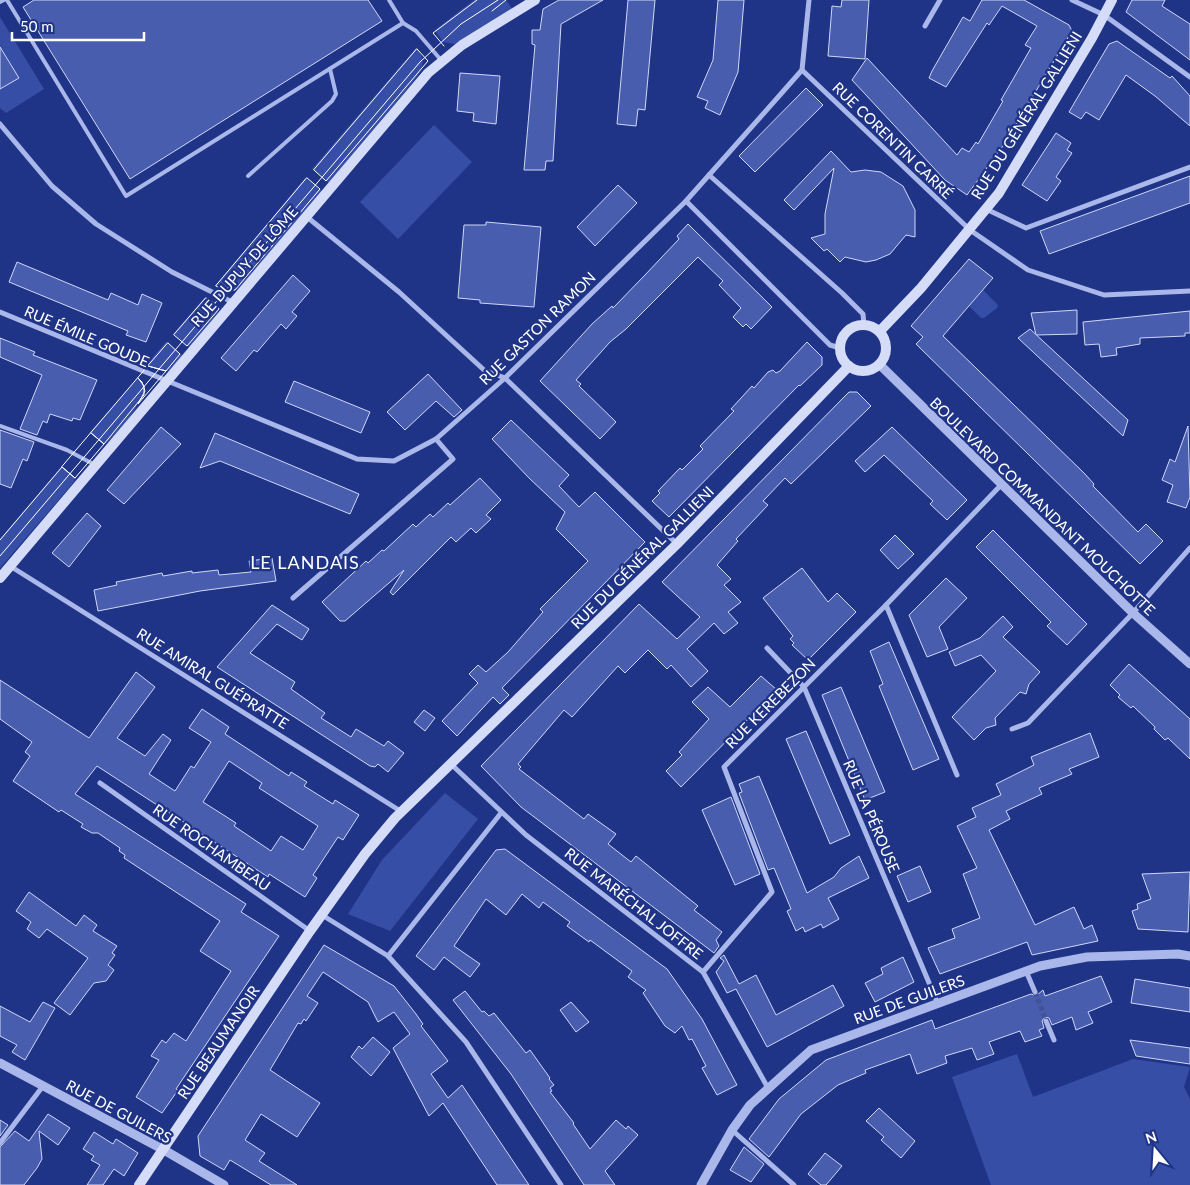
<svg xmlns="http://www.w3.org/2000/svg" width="1190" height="1185" viewBox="0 0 1190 1185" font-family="Lato,sans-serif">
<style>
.green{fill:#374ea6}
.building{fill:#495daf;stroke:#cfd7f7;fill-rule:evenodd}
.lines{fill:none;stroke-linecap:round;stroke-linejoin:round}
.minor-tunnel{stroke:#415299;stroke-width:5;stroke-dasharray:5 2.5;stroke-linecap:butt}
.service{stroke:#aab7ea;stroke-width:4}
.minor{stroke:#aab7ea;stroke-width:5}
.tertiary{stroke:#aab7ea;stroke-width:9}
.secondary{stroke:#d5dcf8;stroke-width:10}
.tram{stroke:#fff;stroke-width:1}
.labels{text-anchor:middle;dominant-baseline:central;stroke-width:4.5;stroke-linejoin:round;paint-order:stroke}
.street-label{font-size:15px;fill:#fff;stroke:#203487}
.quarter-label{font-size:18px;letter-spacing:1px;fill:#fff;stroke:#203487}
</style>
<rect width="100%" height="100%" fill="#203487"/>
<g class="green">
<polygon points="474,0 506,0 512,9 455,44 443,42 435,30"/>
<polygon points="0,17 44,89 6,113 0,108"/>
<path d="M416,48C425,58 424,66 417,77L329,183L312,169Z"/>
<polygon points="434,125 472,162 398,239 360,202"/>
<polygon points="305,178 322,191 238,290 226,291 215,286"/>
<polygon points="983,290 998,305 997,308 984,318 981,318 969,306"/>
<polygon points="204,298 216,304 218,312 190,348 173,334"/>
<polygon points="166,342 183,356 168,371 161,371 148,366 147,364"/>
<path d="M138,378L144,386C146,399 116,439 104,444L90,432Z"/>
<polygon points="61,467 75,478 74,482 0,568 0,539"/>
<polygon points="445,793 478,819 390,931 348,914 382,860"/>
<polygon points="1017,1054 1033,1097 1133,1059 1190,1067 1184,1087 1190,1099 1190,1185 991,1185 952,1077"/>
</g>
<g class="building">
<polygon points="34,0 368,0 382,21 130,179 23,7"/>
<polygon points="559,0 603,0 561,24 553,161 546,161 545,170 524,170 535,45 532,44 532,30 540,30 543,9"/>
<polygon points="628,0 655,0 645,110 638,109 636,126 617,124"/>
<polygon points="718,0 744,0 738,72 720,115 705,108 708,101 697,97 713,60"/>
<polygon points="842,0 869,0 865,59 828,56 832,6 841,7"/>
<polygon points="982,0 1024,0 1069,25 1072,31 1003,146 967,195 945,180 852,80 867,58 957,155 962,148 969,152 976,142 978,144 1003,101 1001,100 1031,48 1025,45 1037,26 1002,6 989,25 987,23 946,87 929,78 932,71 963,17 970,21"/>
<polygon points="1132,0 1165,0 1162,6 1190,24 1190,60 1126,12"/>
<polygon points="1117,41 1170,78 1172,76 1190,96 1190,126 1155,96 1126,75 1099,120 1086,112 1081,119 1069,112 1109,44"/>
<polygon points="0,47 19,78 0,89"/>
<polygon points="460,73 500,76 496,124 473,121 474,113 457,111"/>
<polygon points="806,88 823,105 755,172 739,156"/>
<polygon points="1056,133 1071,143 1067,150 1072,153 1056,177 1061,181 1047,201 1022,185"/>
<polygon points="831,151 851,172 865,170 881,172 903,186 915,210 915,237 906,235 890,254 876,260 866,262 845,257 840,262 827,249 824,251 811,238 825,234 825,214 834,168 794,210 784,200"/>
<polygon points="1190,176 1190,203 1049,254 1040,231"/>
<polygon points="618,185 637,203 595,246 577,227"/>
<polygon points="486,222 541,227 534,307 480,303 480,300 458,298 464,225 486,225"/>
<polygon points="688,224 772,307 751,329 746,324 743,327 733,317 741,308 719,285 723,281 698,257 626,329 610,342 576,380 581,384 579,386 616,422 600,439 540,381 592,324 612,306 613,308 645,275 679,239 677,236"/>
<polygon points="969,259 993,278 943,336 1084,473 1094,484 1093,486 1138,532 1146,524 1163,541 1140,564 916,344 923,337 911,326"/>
<polygon points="17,262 108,300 111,293 138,305 142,294 162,303 146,342 126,335 128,331 9,282"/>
<polygon points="293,275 310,291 292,312 297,316 286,329 281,324 257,352 254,350 236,371 221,358"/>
<polygon points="1077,310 1077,334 1036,335 1031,313"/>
<polygon points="1190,311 1190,333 1185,333 1185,336 1140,338 1140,344 1116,348 1117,355 1101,357 1099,344 1085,345 1083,322"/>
<polygon points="1030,329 1128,420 1123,436 1018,338"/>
<polygon points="0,338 35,352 33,355 97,380 80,420 73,418 72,421 50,414 47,423 43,421 37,435 20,429 42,375 0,357"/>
<polygon points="807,342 822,357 822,365 800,386 799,385 669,517 652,501 660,493 658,491 680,468 682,470 703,449 700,446 734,411 731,409 752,386 754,388 768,372 773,370 776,373 780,371"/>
<polygon points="428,374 462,410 454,417 436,401 405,430 387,412"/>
<polygon points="294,381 370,412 361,433 285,402"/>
<polygon points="849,392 857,392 871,406 791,484 785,478 763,501 768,505 736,539 738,541 717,565 731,579 724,585 741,602 728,612 738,623 724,634 714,623 687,649 708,671 691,687 671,665 667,669 648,650 625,673 618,666 572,717 564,710 518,764 521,767 519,769 584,819 588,814 616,834 608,844 631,862 636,856 698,906 694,910 722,932 716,940 719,946 714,953 521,807 481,766 639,604 677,639 700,617 662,582"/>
<polygon points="511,420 569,475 559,486 579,507 595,492 645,542 502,688 509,695 500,704 493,697 457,736 442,721 478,683 469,674 478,665 486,672 508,652 543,612 540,609 588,561 556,529 565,512 529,478 492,439"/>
<polygon points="1188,426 1190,497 1186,508 1167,502 1173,485 1162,480 1170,459 1175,462"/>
<polygon points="161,427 181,444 124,504 107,490"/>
<polygon points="892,427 967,500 947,520 930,504 933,501 884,455 865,472 855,461"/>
<polygon points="0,430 34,442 27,461 23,459 11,488 0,484"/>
<polygon points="215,433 359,494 350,514 220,461 200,468"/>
<polygon points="480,478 501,500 486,515 491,519 476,533 471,528 456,542 451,537 393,595 390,592 404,570 345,621 340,621 322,602 366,561 368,563 382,550 384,551 413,524 416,527 430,514 433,517 448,503 450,505"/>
<polygon points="87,513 101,526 69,567 52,553"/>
<polygon points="993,530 1087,624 1067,645 1047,626 1051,622 976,547"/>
<polygon points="895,535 914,554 898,569 880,550"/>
<polygon points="272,558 276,581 200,591 98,611 94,590 117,585 116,582 162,573 163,576 192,571 192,573 218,570 219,575 251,572 249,561"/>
<polygon points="802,568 828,602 837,593 856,612 808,660 792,645 794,643 790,639 793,636 763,598"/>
<polygon points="946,578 967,598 939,627 948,649 927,657 909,615"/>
<polygon points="272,605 309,629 302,640 277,624 250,653 295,682 291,689 325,713 321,718 351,737 356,729 384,746 388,741 404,753 388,772 378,764 375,767 370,766 217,667"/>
<polygon points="1003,616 1013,627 1003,637 1040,672 1029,684 1026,694 1020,692 995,718 996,725 986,728 974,740 952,717 996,671 981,655 955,666 949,652 980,638"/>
<polygon points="889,642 939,759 913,770 879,686 883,684 870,651"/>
<polygon points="1129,664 1190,719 1190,759 1168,738 1165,740 1154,729 1155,727 1133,706 1131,708 1118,697 1120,695 1110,685"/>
<path d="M136,672L155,687L117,738L145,756L163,734L171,740L149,774L175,791L191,766L194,768L211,742L189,728L202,709L229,727L225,734L289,776L291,772L307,782L304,786L333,804L335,800L359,815L343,840L338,837L313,875L317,878L305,897L269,874L268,877L97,766L75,794L246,904L241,912L279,936L176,1089L178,1090L162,1113L136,1097L159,1060L151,1056L162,1040L166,1043L174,1033L186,1041L231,971L200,951L220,921L124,858L125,855L119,851L120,848L98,833H92L81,827L83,824L61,810L59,812L13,781L30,756L25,752L32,742L0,719V680L89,738ZM229,761L262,783L259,788L318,826L303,850L281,836L271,851L234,826L236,823L203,802Z"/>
<polygon points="761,676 777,690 681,787 666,771 682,755 679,752 709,719 692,702 708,687 730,707"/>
<polygon points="841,687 885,792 865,800 822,695"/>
<polygon points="424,710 435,718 425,731 414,722"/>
<polygon points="806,731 850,835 830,844 786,739"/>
<polygon points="1090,733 1099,757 1069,769 1072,774 1039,788 1042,794 1006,811 1010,819 989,830 1035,925 1074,907 1084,929 1092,925 1098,941 1032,955 1027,942 940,974 928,948 955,938 952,929 980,918 963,874 977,868 957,826 976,817 972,808 1001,795 996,784 1034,765 1031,757"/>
<polygon points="759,776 807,893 834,877 841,868 859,856 869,878 828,898 839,919 823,928 821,924 805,932 803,927 796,931 787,911 791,909 774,868 768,870 739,793 742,792 739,784"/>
<polygon points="731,797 760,874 735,885 702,810"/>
<polygon points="505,849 667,969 702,1019 737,1085 717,1095 702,1068 706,1066 692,1039 689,1040 682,1026 675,1033 665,1026 643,993 646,990 628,977 632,971 590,940 589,942 567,926 570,922 543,902 539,908 522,894 506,915 486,899 454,946 480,964 470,977 444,957 434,970 416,956 496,850"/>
<polygon points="920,866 931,892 908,902 897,876"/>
<polygon points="1190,872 1188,932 1138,929 1132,911 1138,909 1137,904 1151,899 1142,874"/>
<polygon points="29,892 76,926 84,915 97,925 93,931 117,946 112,953 115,955 108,965 114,970 106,981 94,983 70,1015 54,1003 88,958 47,929 39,938 27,929 31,922 16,911"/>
<polygon points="324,945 394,986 416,1014 423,1024 421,1026 448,1061 431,1074 448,1098 462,1085 529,1185 497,1185 443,1103 429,1116 393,1048 410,1034 394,1012 378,1022 368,1002 323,972 307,996 318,1003 306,1021 304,1019 301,1024 298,1023 270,1070 320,1103 297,1137 261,1114 245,1140 265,1153 259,1161 297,1185 271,1185 230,1160 224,1170 200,1156 198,1136"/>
<polygon points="724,955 739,984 756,975 776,1015 833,985 844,1006 767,1047 736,989 727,993 716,972 724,961 720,958"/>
<polygon points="903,957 914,982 875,1002 865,983 883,974 881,968"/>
<polygon points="1101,976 1112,1002 1088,1012 1093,1023 1076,1030 1072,1017 1052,1025 1049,1018 1045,1017 1042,1021 1044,1028 1039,1030 1042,1036 1025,1042 1020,1031 989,1042 994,1054 977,1060 972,1048 945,1056 947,1063 917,1074 910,1054 865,1070 866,1073 838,1085 801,1114 769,1157 749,1139 779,1099 826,1060 932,1020 935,1029 1031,994 1036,996 1043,990 1045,996"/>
<polygon points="1135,979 1190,988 1190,1012 1131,1003"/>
<polygon points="465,991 482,1012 484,1011 489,1016 494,1013 526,1053 530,1050 550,1078 549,1079 554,1085 550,1088 552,1091 550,1092 574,1123 573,1124 590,1149 616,1120 626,1129 628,1126 638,1135 605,1171 615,1185 584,1185 511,1074 453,1000"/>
<polygon points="43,1002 55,1008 25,1060 12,1052 17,1045 0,1036 0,1006 30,1022"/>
<polygon points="571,1002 589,1022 576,1032 560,1010"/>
<polygon points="373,1037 390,1052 371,1076 351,1057 359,1046 362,1049"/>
<polygon points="1130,1040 1190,1048 1190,1064 1136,1056"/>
<polygon points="879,1108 915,1141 901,1158 881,1140 884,1137 866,1121"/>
<polygon points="48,1114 70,1128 58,1145 39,1131 42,1159 37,1168 24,1185 0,1185 0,1147 15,1131 29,1141"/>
<polygon points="0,1120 8,1125 0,1136"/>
<polygon points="94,1132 113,1144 116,1139 138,1153 124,1176 114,1169 103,1185 87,1185 100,1165 91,1160 94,1156 83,1149"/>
<polygon points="744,1147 764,1164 751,1182 730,1170"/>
<polygon points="825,1153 842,1166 826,1185 821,1185 808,1174"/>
</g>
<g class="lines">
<polyline class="minor-tunnel" points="1035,992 1046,1021"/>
<g class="service">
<polyline points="7,0 126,196 403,23 416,31 441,60"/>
<polyline points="389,0 403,23"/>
<polyline points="0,2 4,0"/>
<polyline points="248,176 332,101 336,94 330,69"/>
<polyline points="0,426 67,450 95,465"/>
</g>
<g class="minor">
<polyline points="1072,0 1104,15 1190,77"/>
<polyline points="925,26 940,0"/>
<polyline points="802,70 970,230 1028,270 1104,295 1190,291"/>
<polyline points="0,124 52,186 96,224 172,272 232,302"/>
<polyline points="709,175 842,293 863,314 864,325"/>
<polyline points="686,201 830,345 840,348"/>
<polyline points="986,209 1026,228 1190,167"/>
<polyline points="307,217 399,292 484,370 505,378 677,544"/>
<polyline points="0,312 357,459 394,461 436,439 505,378 686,201 802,70 809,0"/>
<polyline points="10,566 402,812"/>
<polyline points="293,598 453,459 436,439"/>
<polyline points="886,605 957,775"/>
<polyline points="767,648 804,687 938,1004"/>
<polyline points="1012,729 1028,723 1133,613 1190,548"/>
<polyline points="452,765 526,835 703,972 768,1088"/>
<polyline points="100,783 310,931"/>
<polyline points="322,915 388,956 466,1042 561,1185"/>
<polyline points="388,956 501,813"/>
<polyline points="1026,971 1035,992"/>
<polyline points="703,972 772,892 724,767 886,605 1001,485"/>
<polyline points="1046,1021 1054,1040"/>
<polyline points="732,1130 794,1185"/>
<polyline points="0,1143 43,1086"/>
</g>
<g class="tertiary">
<polyline points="879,364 1133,613 1190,664"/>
<polyline points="0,1063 164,1150 224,1185"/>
<polyline points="701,1185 732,1130 750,1105 811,1050 1040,966 1087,957 1178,954 1190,956"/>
</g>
<g class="secondary">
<circle cx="863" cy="348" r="23"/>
<polyline points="880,331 921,288 999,193 1092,38 1112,0"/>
<polyline points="0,578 428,73 462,45 535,0"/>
<polyline points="139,1185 310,931 365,854 395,818 677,544 849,366"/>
</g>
<g class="tram">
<polyline points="492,11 506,0"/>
<polyline points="444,46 433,33 477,0"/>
<polygon points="417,49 428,61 326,181 314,170"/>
<polygon points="307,178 320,189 235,290 226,291 216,286"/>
<polygon points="206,298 216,304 219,309 187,346 174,335"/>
<polygon points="168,343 180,354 166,371 148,366"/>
<polygon points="148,366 166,371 138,404 145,391 142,382 138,378"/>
<polygon points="138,378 144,386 144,395 104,444 91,433"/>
<polygon points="91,433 104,444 75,478 62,467"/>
<polyline points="0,540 62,467 75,478"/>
<polyline points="0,556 420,62 461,24 498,0"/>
</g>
</g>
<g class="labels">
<g class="street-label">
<text transform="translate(1026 115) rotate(-58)">RUE DU GÉNÉRAL GALLIENI</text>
<text transform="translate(893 140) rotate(44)">RUE CORENTIN CARRÉ</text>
<text transform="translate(244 266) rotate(-49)">RUE DUPUY DE LÔME</text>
<text transform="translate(537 328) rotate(-44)">RUE GASTON RAMON</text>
<text transform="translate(87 336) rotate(23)">RUE ÉMILE GOUDE</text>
<text transform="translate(1043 506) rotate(44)">BOULEVARD COMMANDANT MOUCHOTTE</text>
<text transform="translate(642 557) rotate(-45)">RUE DU GÉNÉRAL GALLIENI</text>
<text transform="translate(213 678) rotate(32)">RUE AMIRAL GUÉPRATTE</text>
<text transform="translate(770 703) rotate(-45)">RUE KEREBEZON</text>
<text transform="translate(872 816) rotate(67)">RUE LA PÉROUSE</text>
<text transform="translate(212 847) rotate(35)">RUE ROCHAMBEAU</text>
<text transform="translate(634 903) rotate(38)">RUE MARÉCHAL JOFFRE</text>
<text transform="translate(909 999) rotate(-20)">RUE DE GUILERS</text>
<text transform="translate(218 1042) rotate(-56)">RUE BEAUMANOIR</text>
<text transform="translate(119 1111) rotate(28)">RUE DE GUILERS</text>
</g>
<g class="quarter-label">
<text x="305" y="562">LE LANDAIS</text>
</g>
</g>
<g transform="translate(1155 1150) rotate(342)" stroke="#203487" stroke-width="4" paint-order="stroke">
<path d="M0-4L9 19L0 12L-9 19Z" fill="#ffffff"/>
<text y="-8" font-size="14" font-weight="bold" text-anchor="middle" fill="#ffffff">N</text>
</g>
<path d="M12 32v8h132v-8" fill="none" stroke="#ffffff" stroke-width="2.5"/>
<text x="20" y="32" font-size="15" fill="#ffffff" stroke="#203487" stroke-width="4" paint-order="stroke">50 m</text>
</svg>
